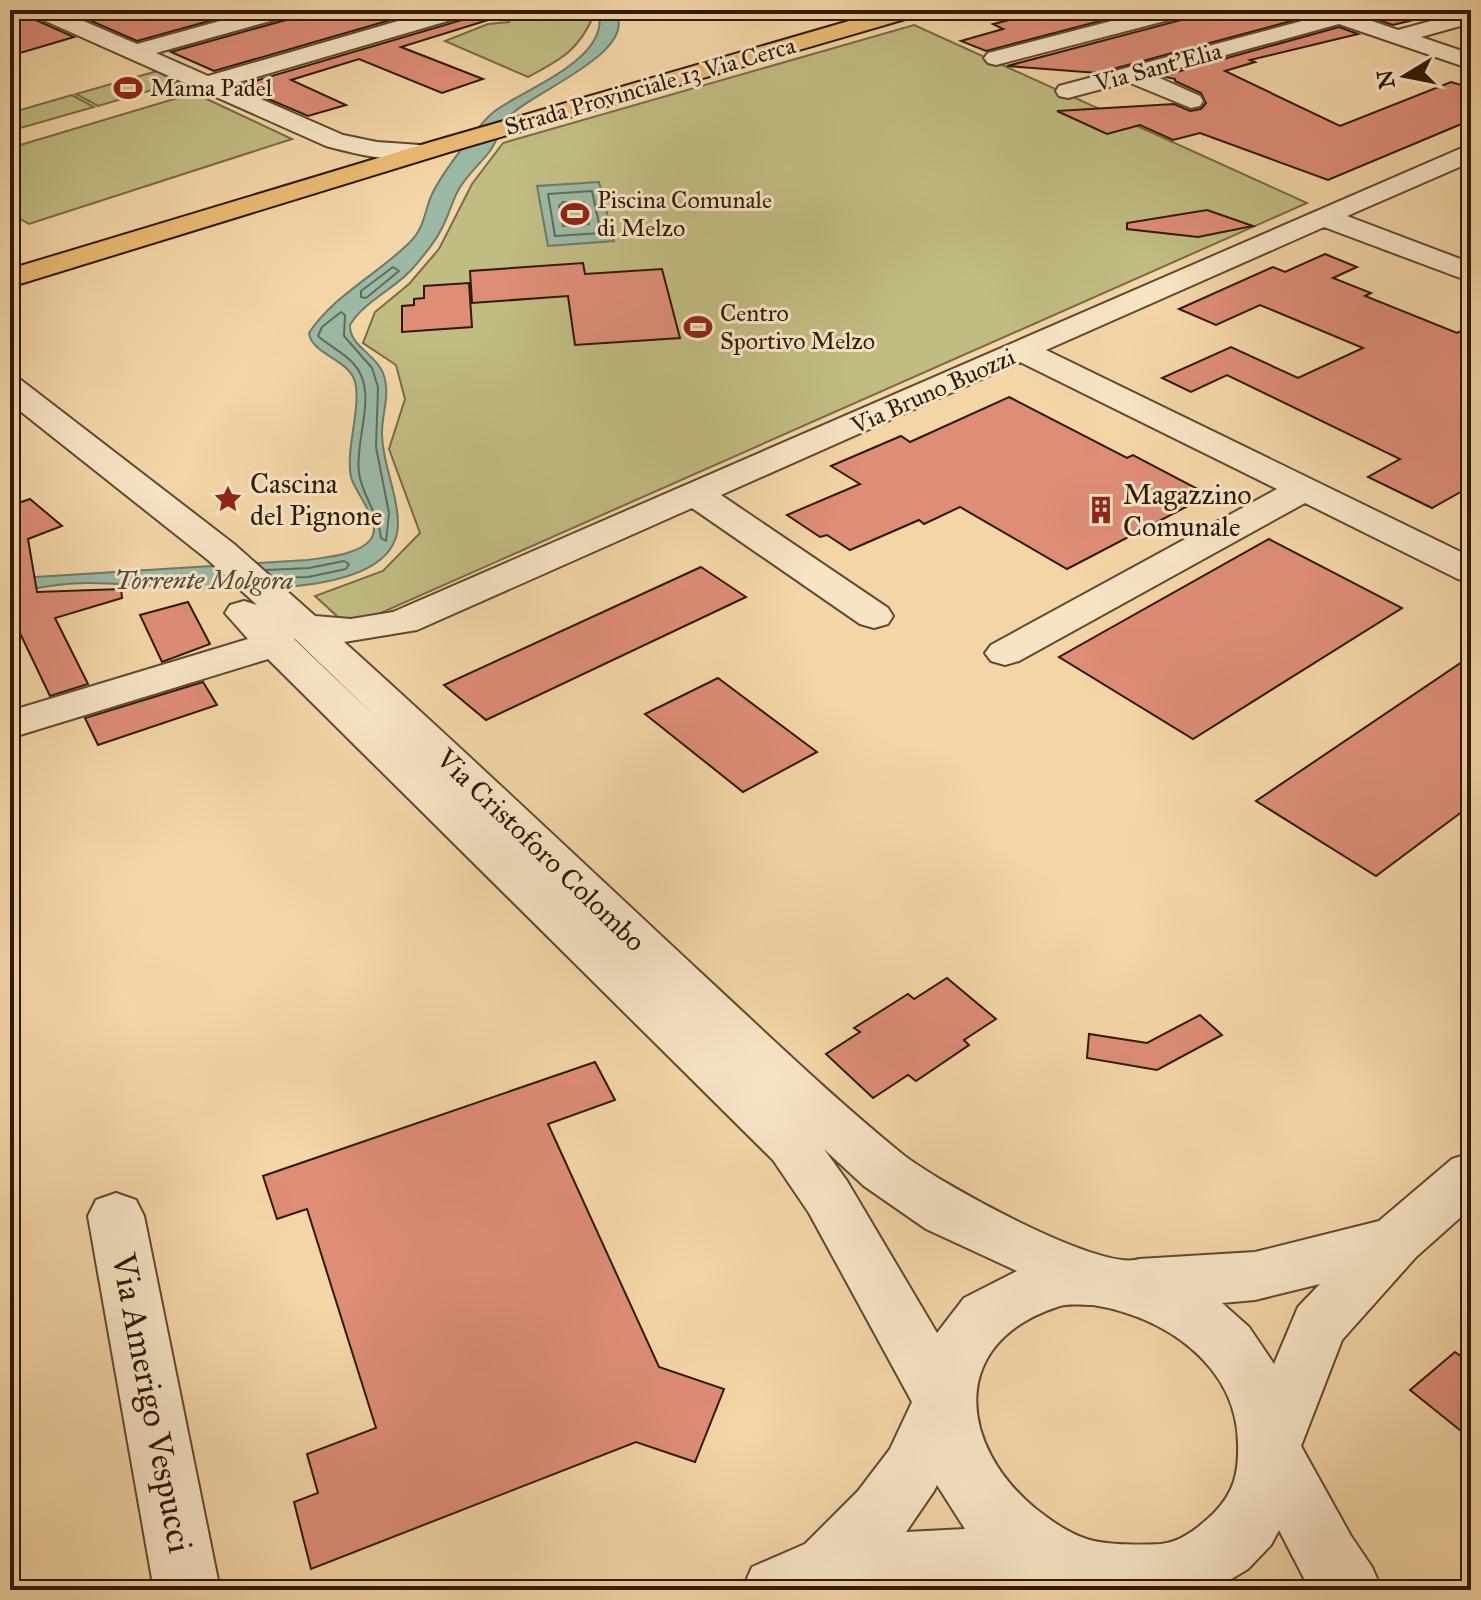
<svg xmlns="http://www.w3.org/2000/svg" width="1481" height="1600" viewBox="0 0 1481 1600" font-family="'IM FELL Great Primer',serif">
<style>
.green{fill:#c1bc82;stroke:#786b45;stroke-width:2}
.water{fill:#9bb9a5;stroke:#6f7966;stroke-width:2}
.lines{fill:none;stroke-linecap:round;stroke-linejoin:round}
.shore{stroke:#646a56;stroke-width:2}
.building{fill:#de8d77;stroke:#2e1a08;stroke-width:2}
.minor-casing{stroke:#5f4930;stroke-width:4}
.major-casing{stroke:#2e1a08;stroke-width:4}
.minor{fill:#f7e4c5;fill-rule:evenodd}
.major{fill:#eaba73;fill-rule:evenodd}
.labels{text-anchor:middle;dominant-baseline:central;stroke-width:6;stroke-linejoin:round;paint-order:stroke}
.far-street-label{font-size:24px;fill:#2e1a08;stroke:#f7e4c5}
.far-poi-label{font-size:24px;fill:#2e1a08;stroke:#f7e4c5;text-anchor:start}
.far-water-label{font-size:26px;font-style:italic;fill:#4f4a37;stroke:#f7e4c5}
.poi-label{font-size:28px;fill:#2e1a08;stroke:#f7e4c5;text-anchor:start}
.street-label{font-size:28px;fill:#2e1a08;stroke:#f7e4c5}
.near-street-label{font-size:34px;fill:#2e1a08;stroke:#f7e4c5}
</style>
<rect width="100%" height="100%" fill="#f3d5a6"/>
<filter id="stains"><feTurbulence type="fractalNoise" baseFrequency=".0025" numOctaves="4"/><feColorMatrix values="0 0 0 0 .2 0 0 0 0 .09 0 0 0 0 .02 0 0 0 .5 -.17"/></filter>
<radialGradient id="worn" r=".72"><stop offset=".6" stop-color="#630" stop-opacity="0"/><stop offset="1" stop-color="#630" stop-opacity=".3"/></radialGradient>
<g class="green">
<path d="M504,10H587L594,15C578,51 562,59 528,77L445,41L488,24L509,22Z"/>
<polygon points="914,25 1307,203 349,627 315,596 383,571 420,533 389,449 405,399 396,365 363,343 375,312 409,284 439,249 472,184 503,143"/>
<polygon points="157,71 179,82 98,106 76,94"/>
<polygon points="194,93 292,139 29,224 10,213 10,148"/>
<polygon points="72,95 94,107 10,131 10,113"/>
</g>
<g class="water">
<path d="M598,10H614C643,50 533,92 512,114C503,124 498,139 490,151C480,164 467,175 459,189C452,201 449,215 442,228C435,243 424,255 413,268C395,289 363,302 350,325C349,346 376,354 383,373C391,394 382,412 382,433C382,464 398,493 398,523C399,618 148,582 88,583C62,583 36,588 10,593L19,578L308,560C326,557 359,555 371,539C383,523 355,493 351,477C345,448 363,403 354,379C346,359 311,353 309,333C334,295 378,274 409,243C425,228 424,212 432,194C441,175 479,123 495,111C523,89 613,59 598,10Z"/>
<polygon points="599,182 614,241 548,246 537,186"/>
</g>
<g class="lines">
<g class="shore">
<polygon points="592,191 601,233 555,236 548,194"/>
<polygon points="563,202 584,202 589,224 563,226 559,206"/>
<polygon points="393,267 399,271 366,298 361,297 361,291"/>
<path d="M341,312L345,315L344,336L372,368L378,387L376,447L389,513L386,541L381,538C379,514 362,496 359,473C354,439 380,391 353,363C343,352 329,346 318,336L322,327Z"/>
<polyline points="266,570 309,568 344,561 349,564 346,569 308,577 275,578"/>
</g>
</g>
<g class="building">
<polygon points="10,10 26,10 31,18 74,37 10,56"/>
<polygon points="66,10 249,10 137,41"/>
<polygon points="301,10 425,10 214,71 171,52 293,18"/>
<polygon points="474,10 500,10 501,16 401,47 483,79 442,93 359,59 291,80 346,105 308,116 238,86 469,18"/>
<polygon points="1050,10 1142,10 986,51 961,41 1003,29 993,24"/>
<polygon points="1194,10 1305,10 1310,16 1098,73 1007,66 1189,18"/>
<polygon points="1349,10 1416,10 1417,19 1393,25"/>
<polygon points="1339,27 1358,34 1250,60 1255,62 1225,71 1340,126 1451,82 1471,88 1471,120 1328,180 1200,133 1173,140 1140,125 1107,134 1057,111 1174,104 1190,111 1201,109 1206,103 1201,93 1175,81 1175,79 1162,76"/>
<polygon points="1207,210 1253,226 1198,237 1127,229 1127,223"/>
<polygon points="1325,254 1357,267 1333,278 1371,293 1365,296 1457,333 1471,326 1471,486 1432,508 1368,477 1400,459 1227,375 1191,392 1162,378 1231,347 1298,378 1363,348 1260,305 1216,325 1179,309 1273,267 1285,272"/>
<polygon points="583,263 585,274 662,269 680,338 575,345 568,296 472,303 470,271"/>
<polygon points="469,283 472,327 402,332 402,306 414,305 414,299 424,298 424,286"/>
<polygon points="1009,397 1127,458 1133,455 1209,495 1067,569 960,507 924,524 919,520 850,550 827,535 820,537 787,515 860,484 831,466 901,436 910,442"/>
<polygon points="30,499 62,526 28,539 37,592 121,589 122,598 55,618 88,684 50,696 18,629 10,631 10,506"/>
<polygon points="1269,539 1402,608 1193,739 1059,657"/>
<polygon points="701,567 746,597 486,720 444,685"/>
<polygon points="188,602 210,644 162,662 140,615"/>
<polygon points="1471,656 1471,805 1376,876 1256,801"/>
<polygon points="718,678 817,752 743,792 645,714"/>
<polygon points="203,682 217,705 98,745 85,718"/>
<polygon points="947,978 996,1019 964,1040 969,1045 916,1081 908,1075 873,1098 826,1054 860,1032 854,1028 908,994 914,999"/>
<polygon points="1200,1015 1222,1035 1157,1070 1087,1058 1089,1034 1147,1043"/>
<polygon points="595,1062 615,1100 548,1124 659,1367 724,1389 695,1462 636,1442 311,1569 294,1502 318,1493 307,1454 376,1428 307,1209 277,1219 263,1176"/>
<polygon points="1455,1352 1471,1363 1471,1439 1410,1390"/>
</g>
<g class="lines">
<defs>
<g id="minor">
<path d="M29,10H58L137,44L260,10H295L292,15L156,53L208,76L436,10H471L468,15L229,85L343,135L377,142L435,146L439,151L435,156C400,165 360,155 326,146L32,15Z"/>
<polygon points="1154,10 1191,10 1188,15 996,65 988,63 984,58 988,53"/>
<polygon points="1308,10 1340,10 1398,30 1471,10 1471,23 1421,37 1471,54 1471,69 1339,24 1153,75 1200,96 1203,101 1200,106 1191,108 1128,82 1068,98 1059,96 1056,91 1059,86 1317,17"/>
<path d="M1471,144V162L1347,216L1471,263V282L1324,227L1046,350L1471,557V582L1458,579L1305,503L1019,661L1005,665L991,661L985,653L991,645L1277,489L1020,362L721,495L888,608L893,616L888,624L874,628L860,624L692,508L417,630L344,642C464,750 581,861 699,971C765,1032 831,1096 901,1153C935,1181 1101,1273 1139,1259L1255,1252L1379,1221L1452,1159L1471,1153V1208L1416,1257L1342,1340L1301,1446L1351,1536L1372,1567L1382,1590H1310L1279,1530L1271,1545L1248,1569L1213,1590H1057L1050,1587L1018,1590H742L752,1567L805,1544L858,1491L890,1449L912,1402L809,1213L773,1160L268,659L10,738V711L248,639L225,613L230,605L244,601L257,605L208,560L10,403V377L21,380L234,544L315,616L351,619L393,612ZM294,638L382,723L295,640ZM824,1149L864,1186L926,1229L1017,1271L964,1298L937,1333L847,1181ZM1320,1284L1298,1307L1274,1364L1249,1327L1222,1303L1255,1300ZM1093,1305C1164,1316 1237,1365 1238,1443C1239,1473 1234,1493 1213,1514C1198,1528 1181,1542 1161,1544C1141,1545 1113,1545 1094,1541C1072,1536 1053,1522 1036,1509C958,1445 948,1343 1057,1307C1067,1303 1082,1305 1093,1305ZM937,1485L965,1529L906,1532L934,1491Z"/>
<polygon points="116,1193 136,1200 144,1216 220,1590 154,1590 88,1216 96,1200"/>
</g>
<polygon id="major" points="887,10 922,10 919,15 449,152 10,287 10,269 431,142"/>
</defs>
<use href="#minor" class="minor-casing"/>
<use href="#major" class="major-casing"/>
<use href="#minor" class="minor"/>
<use href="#major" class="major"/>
</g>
<defs>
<symbol id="stadium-bare" viewBox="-9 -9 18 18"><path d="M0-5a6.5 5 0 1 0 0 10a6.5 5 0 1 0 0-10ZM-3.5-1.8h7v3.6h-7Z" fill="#8f2418" stroke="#f7e4c5" stroke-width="2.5" paint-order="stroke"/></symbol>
<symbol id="sight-bare" viewBox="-9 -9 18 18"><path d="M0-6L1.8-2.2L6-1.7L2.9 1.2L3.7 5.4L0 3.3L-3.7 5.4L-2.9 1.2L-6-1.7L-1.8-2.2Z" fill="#8f2418" stroke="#f7e4c5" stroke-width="2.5" paint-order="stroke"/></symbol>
<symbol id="building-bare" viewBox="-9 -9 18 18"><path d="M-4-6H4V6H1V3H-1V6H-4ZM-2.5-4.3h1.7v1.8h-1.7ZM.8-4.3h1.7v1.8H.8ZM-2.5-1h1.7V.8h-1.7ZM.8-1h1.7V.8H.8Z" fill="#8f2418" stroke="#f7e4c5" stroke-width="2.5" paint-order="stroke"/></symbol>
</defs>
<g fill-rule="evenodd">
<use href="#stadium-bare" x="108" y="68" width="40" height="40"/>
<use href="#stadium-bare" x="555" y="194" width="40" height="40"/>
<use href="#stadium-bare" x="678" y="307" width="40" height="40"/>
<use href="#sight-bare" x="208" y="479" width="40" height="40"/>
<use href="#building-bare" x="1081" y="490" width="40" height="40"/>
</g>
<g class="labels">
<g class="far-street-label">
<text transform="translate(1158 67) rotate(-15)">Via Sant'Elia</text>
<text transform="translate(650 86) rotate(-16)">Strada Provinciale 13 Via Cerca</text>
<text transform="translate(933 391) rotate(-24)">Via Bruno Buozzi</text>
</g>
<g class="far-poi-label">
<text x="150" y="88">Mama Padel</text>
<text x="597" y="200">Piscina Comunale<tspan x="597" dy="28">di Melzo</tspan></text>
<text x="720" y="313">Centro<tspan x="720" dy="28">Sportivo Melzo</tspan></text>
</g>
<g class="far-water-label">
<text x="204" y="580">Torrente Molgora</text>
</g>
<g class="poi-label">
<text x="250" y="483">Cascina<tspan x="250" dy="32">del Pignone</tspan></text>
<text x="1123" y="494">Magazzino<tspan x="1123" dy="32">Comunale</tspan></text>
</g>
<g class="street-label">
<text transform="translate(541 850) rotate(44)">Via Cristoforo Colombo</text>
</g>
<g class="near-street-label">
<text transform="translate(152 1403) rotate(79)">Via Amerigo Vespucci</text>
</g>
</g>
<rect width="1481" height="1600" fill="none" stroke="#f3d5a6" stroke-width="40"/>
<rect x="12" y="12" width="1457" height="1576" fill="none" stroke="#2e1a08" stroke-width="4"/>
<rect x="20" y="20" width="1441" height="1560" fill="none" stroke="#2e1a08" stroke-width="2"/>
<g transform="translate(1405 76) rotate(260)" stroke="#f7e4c5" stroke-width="6" paint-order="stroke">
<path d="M0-6L14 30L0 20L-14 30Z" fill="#2e1a08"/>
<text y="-12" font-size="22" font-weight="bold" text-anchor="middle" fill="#2e1a08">N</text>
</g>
<rect width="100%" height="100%" filter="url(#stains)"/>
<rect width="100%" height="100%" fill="url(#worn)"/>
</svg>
